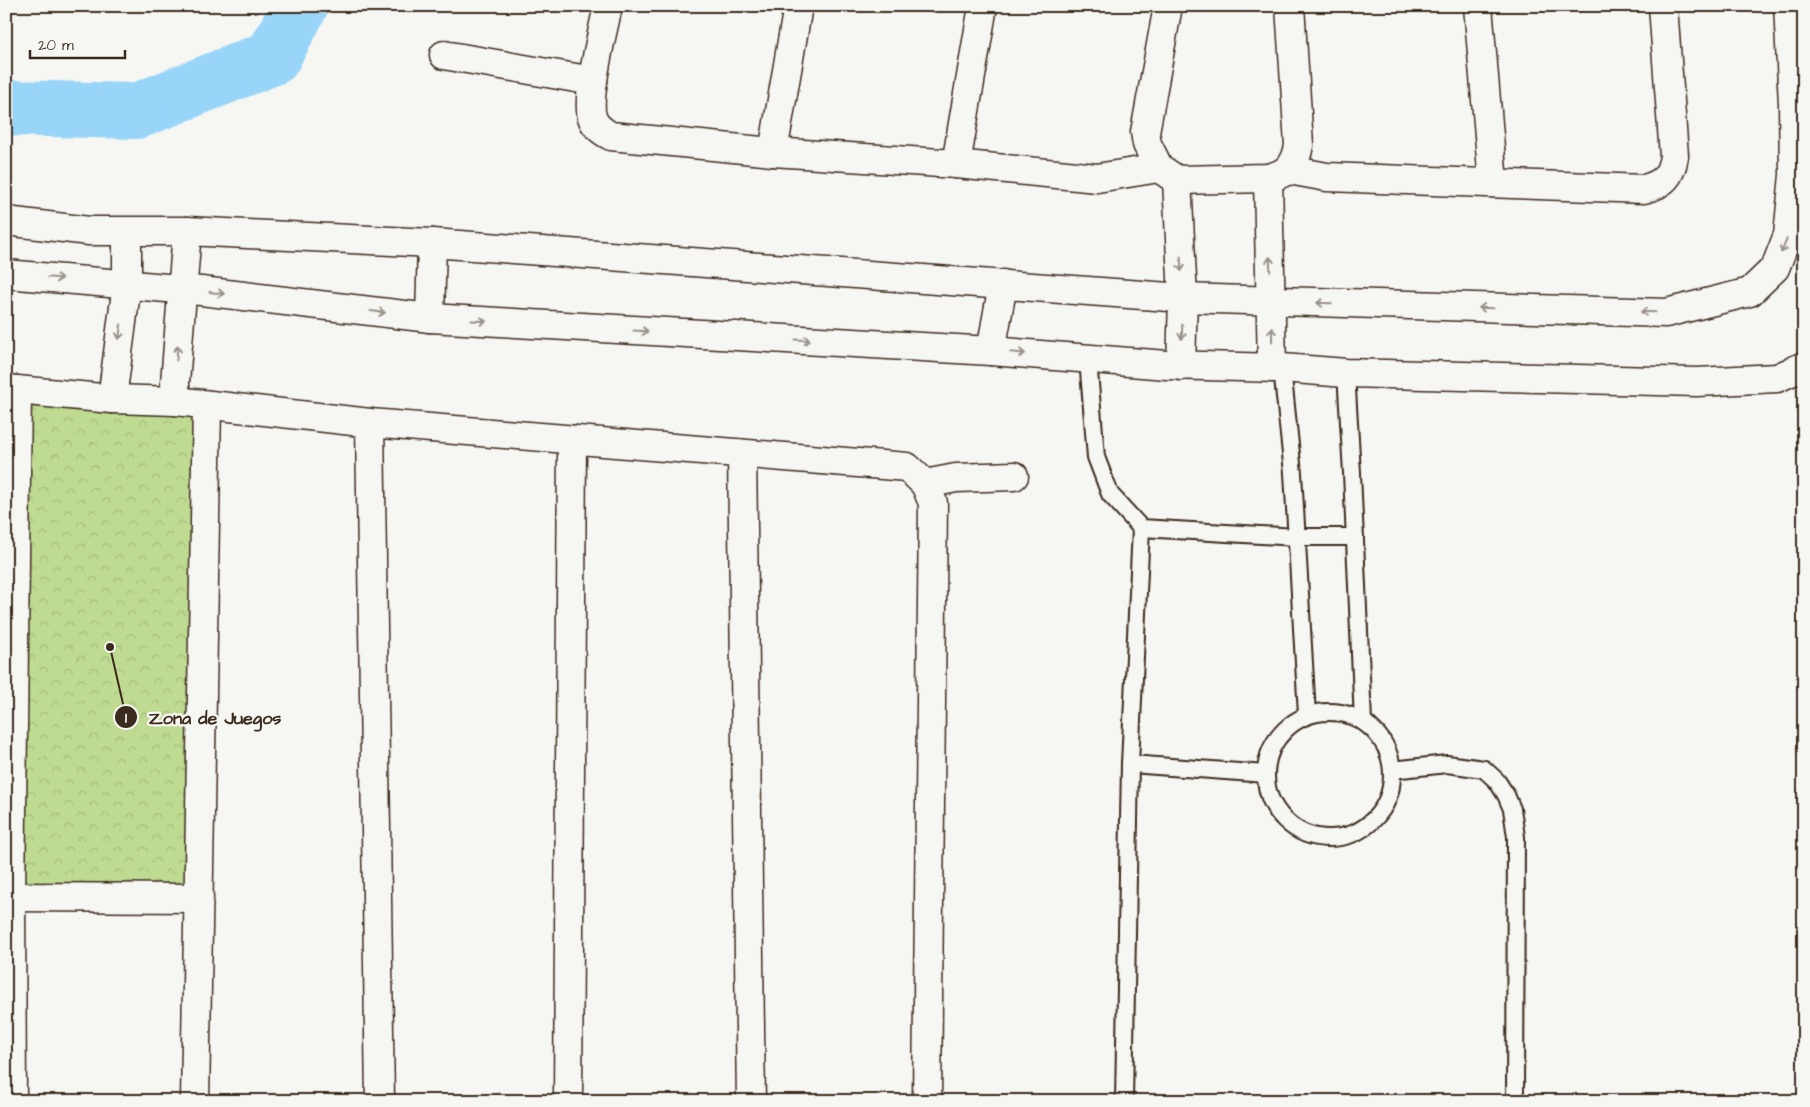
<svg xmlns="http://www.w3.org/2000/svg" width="1810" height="1107" viewBox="0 0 1810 1107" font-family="'Architects Daughter',sans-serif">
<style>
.forest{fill:url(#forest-crowns);stroke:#7d8258}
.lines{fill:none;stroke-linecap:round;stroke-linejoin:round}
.river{stroke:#99d5f9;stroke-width:56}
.lane-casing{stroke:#3b2a1e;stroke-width:20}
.street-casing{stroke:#3b2a1e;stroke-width:31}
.secondary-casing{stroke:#3b2a1e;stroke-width:31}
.lane{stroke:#f6f6f2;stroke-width:16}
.street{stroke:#f6f6f2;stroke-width:28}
.secondary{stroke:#f6f6f2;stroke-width:28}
.oneway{stroke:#989088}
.leader{fill:none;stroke:#3b2a1e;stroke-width:2}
.callout-dot{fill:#3b2a1e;stroke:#f6f6f2;stroke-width:2}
.mark-label{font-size:15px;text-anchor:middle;font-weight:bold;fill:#fff}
.callout-label{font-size:18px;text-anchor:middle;font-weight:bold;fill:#3b2a1e;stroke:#f6f6f2;stroke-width:4.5;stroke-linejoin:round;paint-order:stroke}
</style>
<defs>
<pattern id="forest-crowns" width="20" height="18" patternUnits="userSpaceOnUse" patternTransform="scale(1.25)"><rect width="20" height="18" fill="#bfda91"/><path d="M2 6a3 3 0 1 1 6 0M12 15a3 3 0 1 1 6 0" fill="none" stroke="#a5bb7d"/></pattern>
</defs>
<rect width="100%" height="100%" fill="#f6f6f2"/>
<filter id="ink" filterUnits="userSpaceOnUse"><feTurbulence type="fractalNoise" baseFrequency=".02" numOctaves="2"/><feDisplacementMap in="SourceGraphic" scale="10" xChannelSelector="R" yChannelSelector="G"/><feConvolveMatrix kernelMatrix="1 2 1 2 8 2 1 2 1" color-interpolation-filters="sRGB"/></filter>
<g filter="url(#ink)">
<polygon class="forest" points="22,392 199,407 198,887 20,889"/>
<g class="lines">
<polyline class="river" points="6,108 137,111 273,57 300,6"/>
<defs>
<g id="lane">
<polyline points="1088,359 1096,457 1110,494 1141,528 1297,537 1355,537"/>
<polyline points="1282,368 1293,473 1307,715"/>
<polyline points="1346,373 1352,473 1363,721"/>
<circle cx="1329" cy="775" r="63"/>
<polyline points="1130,764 1266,774"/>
<polyline points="1392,770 1447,764 1484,769 1497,781 1506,795 1512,809 1516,837 1515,1101"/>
<polyline points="1124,1101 1130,764 1141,528"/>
</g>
<g id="street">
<path d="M608,6C603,31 586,95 592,117C595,127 603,132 611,136L773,152L956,164L1097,178L1159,168"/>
<path d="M1168,6L1145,132L1147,144L1159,168L1177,180L1268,178C1287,174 1296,165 1299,145L1290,6"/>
<polyline points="1478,6 1493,183"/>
<polyline points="444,55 593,81"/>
<polyline points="773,152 798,6"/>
<polyline points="956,164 983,6"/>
<path d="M1289,170L1327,177L1644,189C1664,184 1671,176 1674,156L1663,6"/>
<polyline points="1268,178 1272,368"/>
<polyline points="1177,180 1183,298 1181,366"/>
<polyline points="6,389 112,399 176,401 370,423 907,467 925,484 933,503 927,1101"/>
<polyline points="112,399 127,284 127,232"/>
<polyline points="176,401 175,383 187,231"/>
<polyline points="370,423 380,1101"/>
<polyline points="742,454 751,1101"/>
<polyline points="925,484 956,478 1014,476"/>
<polyline points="11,897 199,898"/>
<polyline points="12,1101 11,897 17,390"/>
<polyline points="195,1101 207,405"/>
<polyline points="568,1101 572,440"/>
</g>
<g id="secondary">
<polyline points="6,221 89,231 187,231 432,243 1183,298 1666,313 1750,292 1775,268 1788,235 1794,175 1793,104 1788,6"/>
<polyline points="6,274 201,291 430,318 991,351 1167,365 1282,368 1346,373 1697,382 1777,378 1804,366"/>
<polyline points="430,318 432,243"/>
<polyline points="991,351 1003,284"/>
</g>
</defs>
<use href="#lane" class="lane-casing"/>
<use href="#street" class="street-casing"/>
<use href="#secondary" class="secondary-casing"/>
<use href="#lane" class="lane"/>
<use href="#street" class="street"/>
<use href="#secondary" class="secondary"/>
</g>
<defs><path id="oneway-shaft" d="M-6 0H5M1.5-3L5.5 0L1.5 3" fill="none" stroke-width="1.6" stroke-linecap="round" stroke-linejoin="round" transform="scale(1.25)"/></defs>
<g class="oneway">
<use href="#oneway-shaft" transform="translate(1784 246) rotate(112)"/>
<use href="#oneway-shaft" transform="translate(1181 264) rotate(87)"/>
<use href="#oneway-shaft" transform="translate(1270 264) rotate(-92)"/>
<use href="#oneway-shaft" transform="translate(55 278) rotate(5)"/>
<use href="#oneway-shaft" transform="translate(217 293) rotate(7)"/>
<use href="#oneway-shaft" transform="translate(1324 303) rotate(-178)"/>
<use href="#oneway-shaft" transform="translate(1486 308) rotate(-178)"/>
<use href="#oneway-shaft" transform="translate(378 312) rotate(7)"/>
<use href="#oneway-shaft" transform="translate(1648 312) rotate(-178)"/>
<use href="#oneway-shaft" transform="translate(479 321) rotate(3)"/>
<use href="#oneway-shaft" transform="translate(641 331) rotate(3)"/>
<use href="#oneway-shaft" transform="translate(120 332) rotate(98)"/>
<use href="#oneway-shaft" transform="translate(1182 332) rotate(92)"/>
<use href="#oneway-shaft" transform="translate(1272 335) rotate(-91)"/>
<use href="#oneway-shaft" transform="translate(803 340) rotate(3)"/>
<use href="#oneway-shaft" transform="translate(177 353) rotate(-85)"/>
<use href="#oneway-shaft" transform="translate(1018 353) rotate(5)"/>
</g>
</g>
<path class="leader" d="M110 647L126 717"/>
<g class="callout-dot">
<circle cx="110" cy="647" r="5"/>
<circle cx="126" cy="717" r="12"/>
</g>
<g class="mark-label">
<text x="126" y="723">1</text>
</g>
<g class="callout-label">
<text x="215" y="724">Zona de Juegos</text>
</g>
<rect width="1810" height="1107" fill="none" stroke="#f6f6f2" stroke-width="25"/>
<rect x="12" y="12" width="1785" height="1082" fill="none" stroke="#3b2a1e" stroke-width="2" filter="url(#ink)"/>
<path d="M30 50v8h95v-8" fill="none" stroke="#3b2a1e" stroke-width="2.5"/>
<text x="38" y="50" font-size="15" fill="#3b2a1e" stroke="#f6f6f2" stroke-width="4" paint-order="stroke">20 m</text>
</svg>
